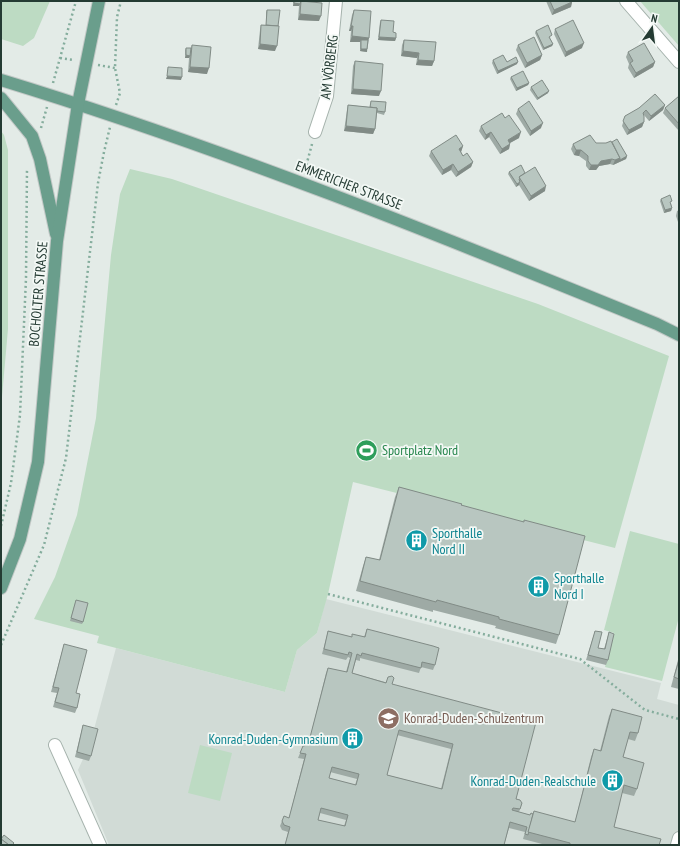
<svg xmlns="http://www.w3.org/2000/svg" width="680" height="846" viewBox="0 0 680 846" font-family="'PT Sans Narrow',sans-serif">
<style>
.built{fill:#d1dbd6}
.green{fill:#bddbc3}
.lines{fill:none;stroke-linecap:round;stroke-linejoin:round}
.minor-casing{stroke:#a6b3ad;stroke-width:14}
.major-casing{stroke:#c2c8c6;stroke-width:14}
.path{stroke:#85ad9d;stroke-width:2.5;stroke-dasharray:2 3;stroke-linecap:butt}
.minor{stroke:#fff;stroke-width:12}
.major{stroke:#6a9e8c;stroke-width:12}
.wall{fill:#9eaaa5;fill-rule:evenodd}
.shaded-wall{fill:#818b86}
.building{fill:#b8c6c0;stroke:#818b86;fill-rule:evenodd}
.labels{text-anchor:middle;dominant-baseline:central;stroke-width:3.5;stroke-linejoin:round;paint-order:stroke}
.street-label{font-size:14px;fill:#243b33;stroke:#f3f8f5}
.leisure-label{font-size:14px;fill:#27864d;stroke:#f3f8f5;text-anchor:start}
.culture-label{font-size:14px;fill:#0d838f;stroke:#f3f8f5;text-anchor:start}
.education-label{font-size:14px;fill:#785e54;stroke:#f3f8f5;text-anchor:start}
</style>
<rect width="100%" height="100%" fill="#e3ebe7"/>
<polygon class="built" points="326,599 661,683 657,699 679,705 679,845 109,845 78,770 83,759 75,757 82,731 93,733 116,648 285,692 297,650 317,633"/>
<g class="green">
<polygon points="1,1 50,1 34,38 23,46 1,39"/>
<polygon points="640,1 679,1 679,46"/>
<polygon points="1,131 4,135 8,150 8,329 1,408"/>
<polygon points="130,169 172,179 538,304 669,356 615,548 353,482 328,594 317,633 297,650 285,692 97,643 99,636 34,619 55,577 77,515 96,418 111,255 120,194"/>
<polygon points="630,531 679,544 679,617 662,681 605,667 614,633 604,630"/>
<polygon points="200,745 232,753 220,801 188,793"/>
</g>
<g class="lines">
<defs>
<g id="minor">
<polyline points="626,1 679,62"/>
<polyline points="315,132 327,96 336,1"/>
<polyline points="55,745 100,845"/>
<polyline points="677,845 679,838"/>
</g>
<g id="major">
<path d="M1,80C224,148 441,236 657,324L679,335"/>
<polyline points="1,98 32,136 40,159 56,234"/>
<polyline points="1,588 20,539 38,462 57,241 78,104 99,1"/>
</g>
</defs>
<use href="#minor" class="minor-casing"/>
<use href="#major" class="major-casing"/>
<g class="path">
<polyline points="60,58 74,60"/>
<polyline points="98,65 115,68"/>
<polyline points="53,83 76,1"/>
<polyline points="116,105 120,93 115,68 117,17 121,1"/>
<polyline points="41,128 47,107"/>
<polyline points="305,170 312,144"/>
<polyline points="1,526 11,483 20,415 26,278 27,168"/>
<polyline points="328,594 580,659 645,710 679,719"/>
<polyline points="1,645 44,545 66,458 98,183 104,152 110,127"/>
</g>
<use href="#minor" class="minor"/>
<use href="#major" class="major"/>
</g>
<g class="wall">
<polygon points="293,1 310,1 319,21 298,20 299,6 293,6"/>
<polygon points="546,1 572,1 572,2 571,7 552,15"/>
<polygon points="267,10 275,51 258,49 260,30 261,25 266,25 266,12"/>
<polygon points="354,10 369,38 367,52 360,51 360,42 350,42 351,31 349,31 352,15"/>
<polygon points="381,20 393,32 396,38 395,41 378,40 380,22"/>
<polygon points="555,29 582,48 565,57 554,34"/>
<polygon points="536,31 551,38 550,38 553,44 552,46 543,50 535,33"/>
<polygon points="404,40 434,61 432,66 416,65 417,58 401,56 402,45"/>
<polygon points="192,45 207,74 188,72 189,58 185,58 185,50 186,48 191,48"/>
<polygon points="518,45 542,55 540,60 525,68 516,50"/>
<polygon points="628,52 655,62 653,67 634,78 628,68 629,64 626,57"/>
<polygon points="493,60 507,62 517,64 497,74 492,63"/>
<polygon points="355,61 379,96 351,94 353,66"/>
<polygon points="511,77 529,83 528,85 516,91 510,79"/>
<polygon points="531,87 548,93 537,100 530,90"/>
<polygon points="679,96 679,131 663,113 665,108"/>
<polygon points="371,101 385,112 384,115 377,113 375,129 373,134 344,131 347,110 348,105 370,107"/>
<polygon points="665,105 663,110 649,121 644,115 644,122 642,127 627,135 622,126 625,116"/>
<polygon points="518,109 541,128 530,136 516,114"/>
<polygon points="481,126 519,138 510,143 509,149 500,154 489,137 485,140 479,131"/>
<polygon points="612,142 627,156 626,159 613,165 610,164 599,166 596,170 589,170 586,166 586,161 579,156 574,155 571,149 573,144 596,143 606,143"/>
<polygon points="463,146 461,152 463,156 473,162 471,167 456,177 451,170 442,175 429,156 431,151"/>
<polygon points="509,172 525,173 545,191 529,201 519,185 516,187 508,174"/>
<polygon points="661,199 671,203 672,208 671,211 664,213 660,201"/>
<polygon points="679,210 679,225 676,216 677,211"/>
<polygon points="399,487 461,505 559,635 556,644 495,628 496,626 433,610 433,612 356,591 363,566 366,557 379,560 395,497"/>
<polygon points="75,603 83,622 82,624 70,621"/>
<path d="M367,629L435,665L433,670L421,667L419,673L360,658V661L356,660L352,673L392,684L516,799L522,803L519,812L530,815L575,822L591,757L594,749L600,751L609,716L612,709L638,733L635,741L628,739L623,757L637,789L634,796L622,793L614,827L659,845H546L523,839L525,832L509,828L504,845H285L288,832L282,830L280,826L284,816L289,818L304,759L298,758L303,746H308L326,673L328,668L346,672L350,658L348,657L346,660L322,654L328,631L351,637H364ZM397,735L451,749L441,789L387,775ZM330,772L357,779L355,785L329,778ZM320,813L346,820L344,826L318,820Z"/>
<polygon points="595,631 598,648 604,649 609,632 608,660 606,665 586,660"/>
<polygon points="64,644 76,693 77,708 75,713 53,707 57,693 51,692"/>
<polygon points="679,656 679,689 671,687"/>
<polygon points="83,725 91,756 89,761 75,757"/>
</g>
<g class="shaded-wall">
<polygon points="572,2 571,7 552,15 554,10"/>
<polygon points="294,3 300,4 299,6 293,6"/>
<polygon points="300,14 321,16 319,21 298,20"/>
<polygon points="351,26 353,26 351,31 349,31"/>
<polygon points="352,36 369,38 367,43 361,40 360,42 350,42"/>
<polygon points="379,37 396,38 395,41 378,40"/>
<polygon points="584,43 582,48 565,57 566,52"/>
<polygon points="260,44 277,46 275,51 258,49"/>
<polygon points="553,44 552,46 543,50 544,48"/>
<polygon points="361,49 367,49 367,52 360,51"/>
<polygon points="403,51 419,53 417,58 401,56"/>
<polygon points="186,55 190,56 189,58 185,58"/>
<polygon points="542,55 540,60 525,68 527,63"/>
<polygon points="418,60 434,61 432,66 416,65"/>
<polygon points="518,62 517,64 497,74 498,71"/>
<polygon points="655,62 653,67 634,78 636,73"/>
<polygon points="190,67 209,68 207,74 188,72"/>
<polygon points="167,76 182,77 181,80 166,79"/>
<polygon points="529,83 528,85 516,91 517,88"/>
<polygon points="353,89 381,91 379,96 351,94"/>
<polygon points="549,91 548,93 537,100 538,98"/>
<polygon points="665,105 663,110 649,121 651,116"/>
<polygon points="644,122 642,127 627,135 629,130"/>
<polygon points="543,123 541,128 530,136 531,131"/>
<polygon points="346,126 375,129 373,134 344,131"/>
<polygon points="491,132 489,137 485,140 486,135"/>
<polygon points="521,132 519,138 506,145 508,140"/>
<polygon points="510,144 509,149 500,154 502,149"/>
<polygon points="463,146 461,152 457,154 459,149"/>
<polygon points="576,150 581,150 579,156 574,155"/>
<polygon points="627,156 626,159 613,165 615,160 620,158"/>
<polygon points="612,159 610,164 599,166 596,170 589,170 591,165 601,161"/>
<polygon points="473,162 471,167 456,177 458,172"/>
<polygon points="453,164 451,170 442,175 443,170"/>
<polygon points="520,182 519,185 516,187 517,184"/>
<polygon points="546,186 545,191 529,201 531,196"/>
<polygon points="672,208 671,211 664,213 665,210"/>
</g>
<g class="building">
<polygon points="294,1 310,1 310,2 301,1 300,4 294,3"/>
<polygon points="301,1 322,3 321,16 300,14"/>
<polygon points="550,1 572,1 572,2 554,10"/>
<polygon points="267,10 280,10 278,26 266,25"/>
<polygon points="354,10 371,11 369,38 352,36 353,26 351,26"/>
<polygon points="381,20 394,21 393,32 396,33 396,38 379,37"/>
<polygon points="573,20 584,43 566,52 555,29"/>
<polygon points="261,25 279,26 277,46 260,44"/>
<polygon points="548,25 552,35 549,37 553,44 544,48 536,31"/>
<polygon points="534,37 542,55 527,63 518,45"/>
<polygon points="361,40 368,40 367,49 361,49"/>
<polygon points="404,40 436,42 434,61 418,60 419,53 403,51"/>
<polygon points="644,43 655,62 636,73 630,63 633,61 628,52"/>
<polygon points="192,45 211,47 209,68 190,67"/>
<polygon points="186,48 191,48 190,56 186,55"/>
<polygon points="503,55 507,62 516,57 518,62 498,71 493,60"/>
<polygon points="355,61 383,64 381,91 353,89"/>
<polygon points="168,67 182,68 182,77 167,76"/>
<polygon points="523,71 529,83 517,88 511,77"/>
<polygon points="542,80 549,91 538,98 531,87"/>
<polygon points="655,94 665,105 651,116 646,110 643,113 644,116 644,122 629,130 623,121 625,116 639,108"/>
<polygon points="679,96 679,124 665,108"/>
<polygon points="371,101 386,102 385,112 377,111 377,108 370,107"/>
<polygon points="529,101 543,123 531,131 518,109"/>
<polygon points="348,105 377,108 375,129 346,126"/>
<polygon points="502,113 505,118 509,115 521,132 508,140 510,144 502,149 491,132 486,135 481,126"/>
<polygon points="456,135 463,146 459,149 463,156 467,153 473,162 458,172 453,164 443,170 431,151"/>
<polygon points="590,135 596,143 606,143 611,141 620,158 615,160 612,159 601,161 598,165 591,165 588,161 588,156 581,150 576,150 573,144"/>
<polygon points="617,139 627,156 620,160 620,158 612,142"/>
<polygon points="521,165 525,173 519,177 520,178 519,179 520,182 517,184 509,172"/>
<polygon points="535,167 546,186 531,196 519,177"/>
<polygon points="670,195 672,201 670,202 672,208 665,210 661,199"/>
<polygon points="399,487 462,504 461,505 524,522 524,520 585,536 559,635 499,619 499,617 437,600 436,602 360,581 366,557 380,560"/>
<polygon points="76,600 88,603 83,622 71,618"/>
<path d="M367,629L433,646L439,648L435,665L422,662L421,668L362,653L361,656L357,654L352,673L386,683L388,677L392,676L394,678L392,684L536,722L516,799L520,800L522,803L520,809L513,808L512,810L530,815L531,813L533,814L528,835L525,834L527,827L510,822L504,845H285L290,827L284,825L282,821L284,816L289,818L306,754L300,753L303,746L308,745L328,668L347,672L352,653L349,652L348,655L324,649L328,631L352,637V634L365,637ZM399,730L453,744L442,789L387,775ZM332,767L359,774L356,785L329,778ZM321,808L348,815L345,826L318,820Z"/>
<polygon points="595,631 602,632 598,648 605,649 609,632 614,634 608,660 588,655"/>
<polygon points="64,644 87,650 76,693 80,694 77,708 55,702 59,688 53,687"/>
<polygon points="679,660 679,679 674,677"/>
<polygon points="612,709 642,717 638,733 630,732 623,757 644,763 637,789 624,785 614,827 661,839 659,845 570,845 570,843 528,832 534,811 575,822 594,749 601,751"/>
<polygon points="83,725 98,729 91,756 77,752"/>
<polygon points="4,835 14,843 12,845 9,845 1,839"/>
<polygon points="1,839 9,845 1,845"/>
</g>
<defs>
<symbol id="stadium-disc" viewBox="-11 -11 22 22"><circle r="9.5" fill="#2e9e5b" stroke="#f3f8f5"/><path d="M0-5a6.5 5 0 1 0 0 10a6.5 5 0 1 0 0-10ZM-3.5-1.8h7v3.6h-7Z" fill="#fff"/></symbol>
<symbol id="building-disc" viewBox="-11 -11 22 22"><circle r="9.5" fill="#0f9aa8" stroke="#f3f8f5"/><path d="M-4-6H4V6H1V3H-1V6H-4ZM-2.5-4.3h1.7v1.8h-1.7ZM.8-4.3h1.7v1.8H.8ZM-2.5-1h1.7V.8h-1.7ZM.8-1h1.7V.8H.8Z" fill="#fff"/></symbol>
<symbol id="school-disc" viewBox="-11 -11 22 22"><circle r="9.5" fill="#8d6e63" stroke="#f3f8f5"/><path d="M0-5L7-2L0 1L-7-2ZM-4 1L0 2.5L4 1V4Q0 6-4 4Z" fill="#fff"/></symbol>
</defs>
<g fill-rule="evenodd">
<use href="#stadium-disc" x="354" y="438" width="25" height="25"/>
<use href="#building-disc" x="404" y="528" width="25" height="25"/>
<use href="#building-disc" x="526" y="574" width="25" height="25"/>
<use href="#school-disc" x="376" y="706" width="25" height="25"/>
<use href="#building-disc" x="340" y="726" width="25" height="25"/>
<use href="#building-disc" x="600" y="768" width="25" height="25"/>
</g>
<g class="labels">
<g class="street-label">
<text transform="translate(329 67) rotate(-83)">AM VÖRBERG</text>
<text transform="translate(349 185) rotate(21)">EMMERICHER STRASSE</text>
<text transform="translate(38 294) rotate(-85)">BOCHOLTER STRASSE</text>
</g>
<g class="leisure-label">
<text x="382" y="450">Sportplatz Nord</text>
</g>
<g class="culture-label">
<text x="432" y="533">Sporthalle<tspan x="432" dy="16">Nord II</tspan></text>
<text x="554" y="578">Sporthalle<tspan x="554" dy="16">Nord I</tspan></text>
<text x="338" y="739" text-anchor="end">Konrad-Duden-Gymnasium</text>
<text x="596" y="781" text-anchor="end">Konrad-Duden-Realschule</text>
</g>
<g class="education-label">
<text x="404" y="718">Konrad-Duden-Schulzentrum</text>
</g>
</g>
<rect width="680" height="846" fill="none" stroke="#243b33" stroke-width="4"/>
<g transform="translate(652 28) rotate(14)" stroke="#f3f8f5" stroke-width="3" paint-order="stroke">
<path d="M0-3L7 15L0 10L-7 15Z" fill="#243b33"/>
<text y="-6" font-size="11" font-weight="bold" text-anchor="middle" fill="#243b33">N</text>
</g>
</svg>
